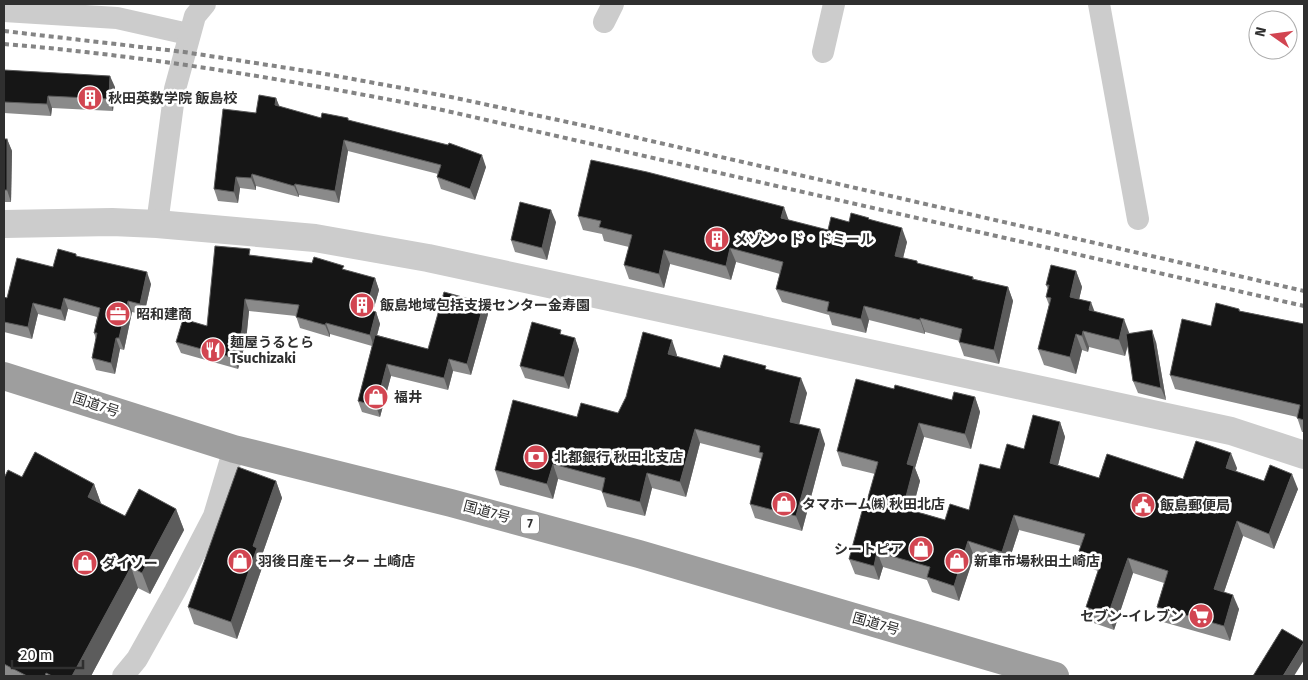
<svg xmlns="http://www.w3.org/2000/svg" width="1308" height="680" viewBox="0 0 1308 680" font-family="'Fira Sans','Noto Sans JP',sans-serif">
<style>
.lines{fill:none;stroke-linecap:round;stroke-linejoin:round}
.minor{stroke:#ccc;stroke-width:22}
.tertiary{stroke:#ccc;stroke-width:28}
.trunk{stroke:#9e9e9e;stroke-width:28}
.rail{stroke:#848484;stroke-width:4;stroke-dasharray:5 4;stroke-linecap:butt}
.wall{fill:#8a8a8a}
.shaded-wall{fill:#5c5c5c}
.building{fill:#161616;stroke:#5c5c5c}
.labels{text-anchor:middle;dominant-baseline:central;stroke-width:5;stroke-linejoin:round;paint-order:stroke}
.shield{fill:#fff;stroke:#6d6d6d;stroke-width:1}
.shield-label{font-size:12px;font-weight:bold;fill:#2f2f2f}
.poi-label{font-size:14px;font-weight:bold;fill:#2f2f2f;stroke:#fff;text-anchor:start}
.street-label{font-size:14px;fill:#2f2f2f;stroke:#fff}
</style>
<rect width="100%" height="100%" fill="#fff"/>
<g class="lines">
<g class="minor">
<polyline points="1099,4 1138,219"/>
<polyline points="4,11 117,18 188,34"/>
<polyline points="604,22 613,4"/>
<polyline points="823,52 834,4"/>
<polyline points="157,224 175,89 195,16 205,4"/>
<polyline points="123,676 137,659 175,591 214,516 234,449"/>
</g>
<polyline class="tertiary" points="4,224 112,222 157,224 315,238 428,258 1231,431 1304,455"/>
<polyline class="trunk" points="4,376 234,449 451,503 639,554 1055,676"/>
<g class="rail">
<polyline points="4,31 184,52 320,73 451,97 586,126 1304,291"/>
<path d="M4,44C150,56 295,81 438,109L1304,306"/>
</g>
</g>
<g class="wall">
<polygon points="4,70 115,87 113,111 52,108 51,116 4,113"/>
<polygon points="276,98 279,107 321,118 349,120 486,167 475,200 441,189 437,177 438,174 348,151 339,203 299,195 299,197 256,186 256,190 240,188 238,203 218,201 214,189 256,113"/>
<polygon points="4,139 7,139 12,151 11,202 4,202"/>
<polygon points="578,216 788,220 828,230 849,222 870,219 907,242 903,258 917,261 918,264 973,277 974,279 1008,287 1013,301 999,364 964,356 959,342 960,341 925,332 925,334 869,320 866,333 832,325 829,315 782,302 776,289 780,274 736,262 731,280 670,264 664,288 629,279 624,265 629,247 604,241 602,234 583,230"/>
<polygon points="556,222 547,260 515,252 511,240"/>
<polygon points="252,255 345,270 375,278 379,290 373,311 376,312 380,324 377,335 428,349 488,314 471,375 453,371 448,390 391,376 380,417 362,412 358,401 372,346 330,334 330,337 300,328 296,316 249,311 246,341 238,369 181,353 176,342 207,326"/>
<polygon points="77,256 151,284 144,315 132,312 124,350 120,349 115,374 96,370 92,358 96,339 94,333 97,317 68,309 65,321 38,314 32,339 4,332 4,297 7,298 53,267"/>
<polygon points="1076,271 1082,287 1079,299 1094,312 1129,333 1156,342 1166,400 1138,393 1133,381 1128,345 1125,356 1089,347 1088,352 1082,350 1076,374 1044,365 1038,349 1049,305 1046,297 1048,289 1046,285"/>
<polygon points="1239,309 1240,311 1304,324 1304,432 1302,432 1297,417 1175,389 1170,375 1211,326"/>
<polygon points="563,335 575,338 579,350 569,389 525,378 520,366"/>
<polygon points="677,355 677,357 720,368 767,369 807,393 799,424 825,444 802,531 755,518 750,504 762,459 700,443 686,497 652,488 645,516 607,507 602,492 602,491 558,479 553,499 500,485 495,470 577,417 618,413"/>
<polygon points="894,389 952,400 975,397 980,412 971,449 924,437 915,468 920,481 912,510 945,520 969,510 1000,469 1024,449 1060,422 1065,437 1058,465 1099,478 1183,479 1237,468 1236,471 1264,481 1298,489 1274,549 1243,536 1224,592 1239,609 1230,641 1163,622 1157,607 1164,583 1133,573 1114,630 1091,622 1086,607 1098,571 1085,566 1079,551 1081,546 1019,530 1007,567 974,556 959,601 932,592 927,580 883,567 879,580 855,574 849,559 867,501 875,474 842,466 837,451"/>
<polygon points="22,477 94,484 101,504 125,516 176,509 184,530 150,594 138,588 91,676 4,676 4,478"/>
<polygon points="276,481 282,498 261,558 263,565 237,639 194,624 188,607"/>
</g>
<g class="shaded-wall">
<polygon points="110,76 115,87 113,111 109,99"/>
<polygon points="48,96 52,108 51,116 47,104"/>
<polygon points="276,98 281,110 275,105"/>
<polygon points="7,139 12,151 11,202 7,190"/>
<polygon points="344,140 348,151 339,203 335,191"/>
<polygon points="482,155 486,167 475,200 470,189"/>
<polygon points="252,174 256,186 256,190 251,178"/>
<polygon points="236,177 240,188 238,203 234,192"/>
<polygon points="295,184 299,195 299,197 294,186"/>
<polygon points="784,207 789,221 781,218"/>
<polygon points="551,210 556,222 547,260 542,248"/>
<polygon points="902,228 907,242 900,270 895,256"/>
<polygon points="730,248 736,262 731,280 726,266"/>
<polygon points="664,250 670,264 664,288 659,274"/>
<polygon points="1076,271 1082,287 1076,313 1070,297"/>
<polygon points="147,272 151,284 144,315 140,304"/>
<polygon points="375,278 379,290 370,321 366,309"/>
<polygon points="1008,287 1013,301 999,364 994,350"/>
<polygon points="64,298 68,309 65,321 61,310"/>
<polygon points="245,299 249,311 246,341 238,369 234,358"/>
<polygon points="128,301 132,312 124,350 119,338"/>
<polygon points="1091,302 1097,318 1089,310"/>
<polygon points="33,303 38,314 32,339 28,327"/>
<polygon points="484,303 488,314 471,375 467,364"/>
<polygon points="864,306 869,320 866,333 861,319"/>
<polygon points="376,312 380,324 374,347 370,335"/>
<polygon points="920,318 925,332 925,334 920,320"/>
<polygon points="1124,319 1130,335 1125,356 1119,340"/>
<polygon points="326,323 330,334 330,337 325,325"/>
<polygon points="1152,330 1156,342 1166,400 1161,388"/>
<polygon points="1083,331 1089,347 1088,352 1082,336"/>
<polygon points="1076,334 1082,350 1076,374 1070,357"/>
<polygon points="116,338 120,349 115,374 111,363"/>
<polygon points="575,338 579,350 569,389 564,377"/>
<polygon points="672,340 677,355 674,369 668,354"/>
<polygon points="449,359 453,371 448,390 444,378"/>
<polygon points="387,364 391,376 380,417 376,406"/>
<polygon points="801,378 807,393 796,437 790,422"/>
<polygon points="975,397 980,412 971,449 965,434"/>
<polygon points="1060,422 1065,437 1055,477 1050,463"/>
<polygon points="919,423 924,437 915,468 920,481 909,523 903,508 907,464"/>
<polygon points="695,429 700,443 686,497 680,482"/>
<polygon points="820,429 825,444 802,531 796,516"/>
<polygon points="1231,453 1237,468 1232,483 1226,468"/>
<polygon points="553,464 558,479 553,499 547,484"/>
<polygon points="647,473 652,488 645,516 640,502"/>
<polygon points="1292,474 1298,489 1274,549 1269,534"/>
<polygon points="276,481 282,498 261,558 263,565 237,639 231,622 253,546"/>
<polygon points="94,484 102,506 88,497"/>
<polygon points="176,509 184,530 150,594 142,573"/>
<polygon points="1014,515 1019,530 1007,567 1002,552"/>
<polygon points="1237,521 1243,536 1220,604 1214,589"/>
<polygon points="968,541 974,556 959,601 954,586"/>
<polygon points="877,552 883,567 879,580 874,566"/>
<polygon points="1128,558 1133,573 1114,630 1108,615"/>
<polygon points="131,567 138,588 91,676 72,676"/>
<polygon points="1233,595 1239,609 1230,641 1224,626"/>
<polygon points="1304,642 1304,660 1294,676 1283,676"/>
</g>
<g class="building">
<polygon points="4,70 110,76 109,99 48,96 47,104 4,102"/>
<polygon points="259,95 276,98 275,105 321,118 322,113 348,118 348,120 448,145 449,143 482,155 470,189 437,177 441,165 344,140 335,191 295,184 294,186 252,174 251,178 236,177 234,192 214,189 223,109 256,113"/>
<rect x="4" y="139" width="3" height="51"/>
<polygon points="591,160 647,172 784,207 781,218 828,230 831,217 849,222 851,213 869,218 868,219 902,228 895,256 917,261 917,263 973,277 972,279 1008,287 994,350 959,342 962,329 920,318 920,320 864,306 861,319 827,311 829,302 776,289 783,262 730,248 726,266 664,250 659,274 624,265 632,235 599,227 601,221 578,216"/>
<polygon points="520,202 551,210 542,248 511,240"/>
<polygon points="215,246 250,249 249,255 312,263 314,257 344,266 342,269 375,278 366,309 376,312 370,335 326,323 325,325 296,317 299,305 245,299 242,330 234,358 176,342 183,319 207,326"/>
<polygon points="58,249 76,254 76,256 147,272 140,304 128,301 119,338 116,338 111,363 92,358 97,333 94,333 100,308 64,298 61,310 33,303 28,327 4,322 4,297 7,298 17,258 53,267"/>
<polygon points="1051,265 1076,271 1070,297 1091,302 1089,310 1124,319 1119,340 1083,331 1082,336 1076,334 1070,357 1038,349 1051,298 1046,297 1049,285 1046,285"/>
<polygon points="444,292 484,303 467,364 449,359 444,378 387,364 376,406 358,401 375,335 428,349"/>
<polygon points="1216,303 1239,309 1239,311 1304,324 1304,420 1297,418 1300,405 1170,375 1182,319 1211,326"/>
<polygon points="532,322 561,330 560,334 575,338 564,377 520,366"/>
<polygon points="1152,330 1161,388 1133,381 1126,334"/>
<polygon points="643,332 672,340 668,354 720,368 724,355 766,366 765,369 801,378 790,422 820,429 796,516 750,504 763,453 759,452 760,446 695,429 680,482 647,473 640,502 602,492 605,478 553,464 547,484 495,470 513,400 577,417 581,403 618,413 626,397"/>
<polygon points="856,379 894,389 895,385 952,400 954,392 975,397 965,434 919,423 907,464 914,466 903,508 945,520 950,504 969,510 980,464 1000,469 1007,444 1024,449 1033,415 1060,422 1050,463 1099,478 1107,454 1183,479 1196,441 1231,453 1226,468 1264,481 1270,465 1292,474 1269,534 1237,521 1214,589 1233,595 1224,626 1157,607 1168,571 1128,558 1108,615 1086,607 1102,559 1079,551 1085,534 1014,515 1002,552 968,541 954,586 927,577 930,567 877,552 874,566 849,559 865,500 867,501 878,462 837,451"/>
<polygon points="35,452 94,484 88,497 125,516 139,489 176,509 142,573 131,567 72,676 52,676 46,673 45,676 27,676 4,664 4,478 8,470 22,477"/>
<polygon points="238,467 276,481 253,546 257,548 231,622 188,607"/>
<polygon points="1282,629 1304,642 1283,676 1253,676"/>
</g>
<defs>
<symbol id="building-disc" viewBox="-11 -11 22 22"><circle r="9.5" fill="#d24551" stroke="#fff"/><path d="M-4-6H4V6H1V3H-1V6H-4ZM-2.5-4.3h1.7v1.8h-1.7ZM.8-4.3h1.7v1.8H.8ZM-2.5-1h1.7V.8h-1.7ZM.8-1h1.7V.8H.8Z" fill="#fff"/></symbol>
<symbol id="office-disc" viewBox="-11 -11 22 22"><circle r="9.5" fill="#d24551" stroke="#fff"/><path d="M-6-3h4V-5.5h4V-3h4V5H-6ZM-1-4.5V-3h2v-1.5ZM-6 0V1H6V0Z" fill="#fff"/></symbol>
<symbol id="restaurant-disc" viewBox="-11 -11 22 22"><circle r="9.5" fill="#d24551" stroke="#fff"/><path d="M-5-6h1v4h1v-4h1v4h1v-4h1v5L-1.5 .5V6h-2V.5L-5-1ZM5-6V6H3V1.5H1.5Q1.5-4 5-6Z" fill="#fff"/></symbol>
<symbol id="shop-disc" viewBox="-11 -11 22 22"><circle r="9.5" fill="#d24551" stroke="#fff"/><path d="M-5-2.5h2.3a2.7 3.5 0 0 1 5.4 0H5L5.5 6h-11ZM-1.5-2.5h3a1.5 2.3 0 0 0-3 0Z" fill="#fff"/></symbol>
<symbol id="bank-disc" viewBox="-11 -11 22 22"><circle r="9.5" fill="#d24551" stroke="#fff"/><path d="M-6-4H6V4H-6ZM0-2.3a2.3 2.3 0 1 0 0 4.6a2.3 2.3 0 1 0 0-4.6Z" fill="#fff"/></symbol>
<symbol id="civic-disc" viewBox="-11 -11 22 22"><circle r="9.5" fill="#d24551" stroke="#fff"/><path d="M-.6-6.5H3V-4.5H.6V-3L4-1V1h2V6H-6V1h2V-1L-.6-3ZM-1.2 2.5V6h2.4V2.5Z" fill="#fff"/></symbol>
<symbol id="supermarket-disc" viewBox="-11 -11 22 22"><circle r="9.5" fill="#d24551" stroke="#fff"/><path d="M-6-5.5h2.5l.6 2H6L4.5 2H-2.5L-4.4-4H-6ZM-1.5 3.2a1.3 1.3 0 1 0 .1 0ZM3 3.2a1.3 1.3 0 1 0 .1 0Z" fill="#fff"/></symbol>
</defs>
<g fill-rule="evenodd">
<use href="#building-disc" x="76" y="84" width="28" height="28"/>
<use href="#building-disc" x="703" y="225" width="28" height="28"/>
<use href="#building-disc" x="348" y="291" width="28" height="28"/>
<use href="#office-disc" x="104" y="300" width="28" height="28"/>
<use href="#restaurant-disc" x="199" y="336" width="28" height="28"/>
<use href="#shop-disc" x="362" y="383" width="28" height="28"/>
<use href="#bank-disc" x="522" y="443" width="28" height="28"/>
<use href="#shop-disc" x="770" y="490" width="28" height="28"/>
<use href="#civic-disc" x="1129" y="491" width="28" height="28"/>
<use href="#shop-disc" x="907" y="535" width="28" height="28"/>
<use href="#shop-disc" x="226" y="547" width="28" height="28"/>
<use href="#shop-disc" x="943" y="547" width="28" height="28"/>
<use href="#shop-disc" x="71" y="549" width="28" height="28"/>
<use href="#supermarket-disc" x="1187" y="602" width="28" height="28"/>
</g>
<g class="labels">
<rect class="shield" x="521" y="514.5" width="18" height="19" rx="4"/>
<g class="shield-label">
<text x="530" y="524">7</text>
</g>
<g class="poi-label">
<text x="108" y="98">秋田英数学院 飯島校</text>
<text x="734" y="239">メゾン・ド・ドミール</text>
<text x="380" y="305">飯島地域包括支援センター金寿園</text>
<text x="136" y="314">昭和建商</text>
<text x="230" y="342">麺屋うるとら<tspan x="230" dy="16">Tsuchizaki</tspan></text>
<text x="394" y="397">福井</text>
<text x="554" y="457">北都銀行 秋田北支店</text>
<text x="802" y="504">タマホーム㈱ 秋田北店</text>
<text x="1160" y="505">飯島郵便局</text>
<text x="904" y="549" text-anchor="end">シートピア</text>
<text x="258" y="561">羽後日産モーター 土崎店</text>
<text x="974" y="561">新車市場秋田土崎店</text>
<text x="102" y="563">ダイソー</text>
<text x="1184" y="616" text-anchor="end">セブン-イレブン</text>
</g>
<g class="street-label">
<text transform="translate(96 405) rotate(18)">国道7号</text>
<text transform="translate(487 512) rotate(15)">国道7号</text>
<text transform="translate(876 624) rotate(16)">国道7号</text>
</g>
</g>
<rect width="1308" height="680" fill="none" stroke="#2f2f2f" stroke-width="10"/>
<g transform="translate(1273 35) rotate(284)"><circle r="24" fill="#ffffff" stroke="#acacac"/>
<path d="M0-4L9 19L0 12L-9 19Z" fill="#d24551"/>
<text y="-8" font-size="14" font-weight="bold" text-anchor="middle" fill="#2f2f2f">N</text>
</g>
<path d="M12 660v8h71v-8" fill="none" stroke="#2f2f2f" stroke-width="2.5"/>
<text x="20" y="660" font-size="15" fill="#2f2f2f" stroke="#ffffff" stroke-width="4" paint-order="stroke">20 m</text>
</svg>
